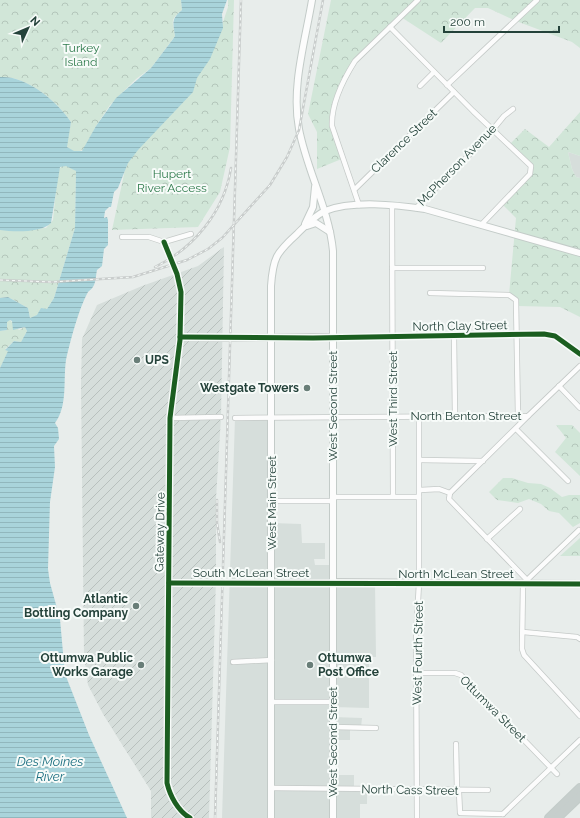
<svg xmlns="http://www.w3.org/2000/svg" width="580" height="818" viewBox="0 0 580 818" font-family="Raleway,sans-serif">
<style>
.built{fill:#d6dedb}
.industrial{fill:url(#industrial-furrows)}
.forest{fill:url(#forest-crowns)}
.water{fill:url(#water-rules)}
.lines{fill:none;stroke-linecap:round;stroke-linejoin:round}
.minor-casing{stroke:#c5cac8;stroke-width:6}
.tertiary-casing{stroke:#c5cac8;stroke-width:8}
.secondary-casing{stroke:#c3cbc8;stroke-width:8}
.trunk-casing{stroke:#c3ccc9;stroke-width:10}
.minor{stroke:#fcfcfc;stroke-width:4.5}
.tertiary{stroke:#fcfcfc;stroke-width:5.5}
.secondary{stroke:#fcfcfc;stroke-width:6}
.trunk{stroke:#c6cecc;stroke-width:8}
.rail-casing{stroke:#c9cdcc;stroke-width:2.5}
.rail{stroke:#f7fbf9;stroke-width:1;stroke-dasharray:3;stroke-linecap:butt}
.cycleway-casing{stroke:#f7fbf9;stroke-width:8}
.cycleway{stroke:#1b5e20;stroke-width:5}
.poi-dot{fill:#697e78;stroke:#f7fbf9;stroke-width:1.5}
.labels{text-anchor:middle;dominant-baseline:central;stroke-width:4;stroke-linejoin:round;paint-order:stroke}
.park-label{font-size:12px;fill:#2d7a4b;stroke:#f7fbf9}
.street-label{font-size:12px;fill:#24423a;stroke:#f7fbf9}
.poi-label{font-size:12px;font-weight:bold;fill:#24423a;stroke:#f7fbf9;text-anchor:end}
.water-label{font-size:13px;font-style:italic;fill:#1c6f80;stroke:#f7fbf9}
</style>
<defs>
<pattern id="industrial-furrows" width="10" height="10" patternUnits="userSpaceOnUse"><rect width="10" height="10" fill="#d6dedb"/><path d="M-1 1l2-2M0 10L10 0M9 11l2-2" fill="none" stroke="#b8c0bd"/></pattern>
<pattern id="forest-crowns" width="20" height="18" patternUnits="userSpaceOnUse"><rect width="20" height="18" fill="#d1e6d8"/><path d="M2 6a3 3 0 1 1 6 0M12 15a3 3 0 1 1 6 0" fill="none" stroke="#b3c6ba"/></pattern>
<pattern id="water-rules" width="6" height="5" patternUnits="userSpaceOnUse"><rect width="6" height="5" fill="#a9d4db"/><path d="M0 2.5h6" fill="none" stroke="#91b7bd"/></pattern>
</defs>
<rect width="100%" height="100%" fill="#e8edeb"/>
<g class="built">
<polygon points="568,152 580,156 580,178 576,177 572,169"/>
<polygon points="235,418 271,418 272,523 301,524 302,543 325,543 325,559 314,559 315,565 333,565 333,582 375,583 376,657 369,657 369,708 333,707 333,717 362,718 361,727 350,727 350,740 333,740 333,775 354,775 354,788 367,789 367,804 360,804 360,818 222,818"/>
</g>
<polygon class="industrial" points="224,247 221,417 216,499 216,578 209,818 151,818 151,791 103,714 88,685 84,655 81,384 82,339 97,305 142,286 198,266"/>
<g class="forest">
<path d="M0,0H181L182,10C169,20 173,22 175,36L151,68L136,79L110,105L96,126L84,149C78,153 70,152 66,145L71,122C57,101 26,75 0,77Z"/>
<polygon points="228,0 234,0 230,147 220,192 198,227 112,230 126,165 217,40 228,7"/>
<polygon points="331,0 580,0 580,48 572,42 516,21 488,8 475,8 441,43 401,17 355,61 335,102 332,126 344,158 317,169 317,132 308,114"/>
<polygon points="580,112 580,156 568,152 572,169 576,177 580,178 580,317 560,307 517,306 516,300 509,295 516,218 502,204 532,169 509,145 525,129 549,147"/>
<polygon points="62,166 68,166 76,171 75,228 54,298 47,309 32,319 30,318 28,308 8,297 0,298 0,230 46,228 53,220 58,170"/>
<polygon points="10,320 19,330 25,327 27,331 21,342 14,341 5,349 9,350 0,368 0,331 7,330 7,321"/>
<polygon points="556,425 572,425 580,433 580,476 555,452 566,438"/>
<polygon points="503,478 512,478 528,483 541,484 550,488 562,497 569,495 580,495 580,523 573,527 559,513 549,511 541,504 529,499 518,503 497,500 489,492"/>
<polygon points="580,538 580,556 560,556"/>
</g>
<path class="water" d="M181,0H227L222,14L223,28L210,59L197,78L193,92L138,150L128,163L118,188L114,192L111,207H109L105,211L104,218L107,217L108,220V245L104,249L102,266L97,270C96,274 96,281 94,285C93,288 90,290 88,292C79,308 70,342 66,360C63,380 68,406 55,423L58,428L59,439L54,446L55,467L50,502L48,569L50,583L60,619L64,664L67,679L89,735L127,818H0V368L8,351L5,350L14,341L21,342L27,331L25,327L13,330L12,321L10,320L7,322V330L0,331V298L8,297L28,308L30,318L37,315L41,308L47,309L54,298L75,228L76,171L66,166L60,167L51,223C41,233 14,232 0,230V77C26,75 57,101 71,122L67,147L74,151H82L96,126L116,98L151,68L173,39L175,36C173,23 171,19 182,10Z"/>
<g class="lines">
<defs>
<g id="minor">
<polyline points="390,27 473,111 531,166 530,174 481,225"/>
<polyline points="447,85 537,0"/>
<polyline points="420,86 434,72"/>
<polyline points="355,189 454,92"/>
<path d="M359,205L332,126C331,104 343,80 355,61L418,0"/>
<polyline points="392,205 393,496"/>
<polyline points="416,208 485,139 504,116 513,109"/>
<polyline points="122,237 149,237 164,242"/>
<polyline points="164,242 177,274 181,292 180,337"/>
<polyline points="164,242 191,234"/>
<polyline points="392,268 483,268"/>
<polyline points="430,293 509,295 516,300 518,417"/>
<polyline points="454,336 455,417"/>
<polyline points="333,337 544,334 555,336 580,354"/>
<polyline points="559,386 580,408"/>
<polyline points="170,418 221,417"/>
<polyline points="235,418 528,416 580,366"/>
<polyline points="516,429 568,481"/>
<polyline points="420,460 483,461"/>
<polyline points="420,490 439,489 450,493"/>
<polyline points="450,493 449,499 527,580"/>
<polyline points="450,493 528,416"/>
<polyline points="332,497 419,497"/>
<polyline points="272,501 332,501"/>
<polyline points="487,539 520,509"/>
<polyline points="527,580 579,530"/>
<polyline points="169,583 333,582"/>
<polyline points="523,584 522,649 524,655 580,716"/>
<polyline points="523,632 577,637 580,639"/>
<polyline points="233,662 272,660"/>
<polyline points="416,673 455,673 461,675 557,774"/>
<polyline points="272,702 333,702"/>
<polyline points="333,727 376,728"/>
<polyline points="456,744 457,790 459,792 460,813 503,814"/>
<polyline points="272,788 488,790"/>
<polyline points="503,814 580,740"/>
<polyline points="417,818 416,637 419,583 419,417"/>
</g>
<g id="tertiary">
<polyline points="333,582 580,584"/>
<path d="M190,818C178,811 170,796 167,783L170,418L180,337L233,338L333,337"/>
</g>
<g id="secondary">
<path d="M312,0C305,42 291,87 299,129C307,171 329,209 333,251V818"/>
<polyline points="305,224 313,207 315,187"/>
<polyline points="307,226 316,223 330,232"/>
<path d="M271,818V286C273,258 276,253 297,234C305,226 314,216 325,211C353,200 396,205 425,209L580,253"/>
</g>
<g id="trunk">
<polyline points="549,818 580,788"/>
<polyline points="557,818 580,796"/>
</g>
</defs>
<use href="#minor" class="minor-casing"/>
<use href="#tertiary" class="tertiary-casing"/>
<use href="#secondary" class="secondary-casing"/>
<use href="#trunk" class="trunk-casing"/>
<use href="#minor" class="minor"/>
<use href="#tertiary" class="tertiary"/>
<use href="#secondary" class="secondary"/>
<use href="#trunk" class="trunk"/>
<defs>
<g id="rail">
<path d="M155,267C194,248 224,212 231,168"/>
<polyline points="0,280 52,282 133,277 187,260 208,249 222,238 270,185 287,157 299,130 323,0"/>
<polyline points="217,500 217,523 220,542"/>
<polyline points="215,818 241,0"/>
</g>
</defs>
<use href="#rail" class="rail-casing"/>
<use href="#rail" class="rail"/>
<defs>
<g id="cycleway">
<path d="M164,242L177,274L181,292L180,340L170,418L167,783C170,796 178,811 190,818"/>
<polyline points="180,337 313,338 544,334 555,336 580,354"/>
<polyline points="169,583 580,584"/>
</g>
</defs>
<use href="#cycleway" class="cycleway-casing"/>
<use href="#cycleway" class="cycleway"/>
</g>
<g class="poi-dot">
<circle cx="137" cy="360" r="4"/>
<circle cx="307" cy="388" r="4"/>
<circle cx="136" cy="606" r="4"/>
<circle cx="141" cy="665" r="4"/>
<circle cx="310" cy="665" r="4"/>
</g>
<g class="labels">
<g class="park-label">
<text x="81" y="48">Turkey<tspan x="81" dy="14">Island</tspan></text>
<text x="172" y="174">Hupert<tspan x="172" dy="14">River Access</tspan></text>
</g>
<g class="street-label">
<text transform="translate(404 141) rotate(-44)">Clarence Street</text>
<text transform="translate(457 165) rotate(-46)">McPherson Avenue</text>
<text transform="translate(460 326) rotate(-1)">North Clay Street</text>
<text transform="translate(393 399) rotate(-90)">West Third Street</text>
<text transform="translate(333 406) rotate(-90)">West Second Street</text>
<text x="466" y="416">North Benton Street</text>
<text transform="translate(272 503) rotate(-90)">West Main Street</text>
<text transform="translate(160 532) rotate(-89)">Gateway Drive</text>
<text x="251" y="573">South McLean Street</text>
<text x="456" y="574">North McLean Street</text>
<text transform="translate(418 653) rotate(-89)">West Fourth Street</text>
<text transform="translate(493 709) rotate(45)">Ottumwa Street</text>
<text transform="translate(333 742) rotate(-90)">West Second Street</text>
<text transform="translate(410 790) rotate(1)">North Cass Street</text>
</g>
<g class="poi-label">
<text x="145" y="360" text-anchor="start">UPS</text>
<text x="299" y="388">Westgate Towers</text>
<text x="128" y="599">Atlantic<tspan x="128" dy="14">Bottling Company</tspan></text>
<text x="133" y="658">Ottumwa Public<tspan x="133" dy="14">Works Garage</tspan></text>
<text x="318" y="658" text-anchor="start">Ottumwa<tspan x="318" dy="14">Post Office</tspan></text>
</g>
<g class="water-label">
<text x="50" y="761">Des Moines<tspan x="50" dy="15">River</tspan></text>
</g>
</g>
<g transform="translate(28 28) rotate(46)" stroke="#f7fbf9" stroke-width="3" paint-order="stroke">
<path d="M0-3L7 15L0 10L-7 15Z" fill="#24423a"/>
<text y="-6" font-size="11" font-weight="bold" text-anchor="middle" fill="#24423a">N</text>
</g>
<path d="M444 26v6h115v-6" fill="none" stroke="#24423a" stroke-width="2"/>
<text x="450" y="26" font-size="12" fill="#24423a" stroke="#f7fbf9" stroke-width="3" paint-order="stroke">200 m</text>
</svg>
